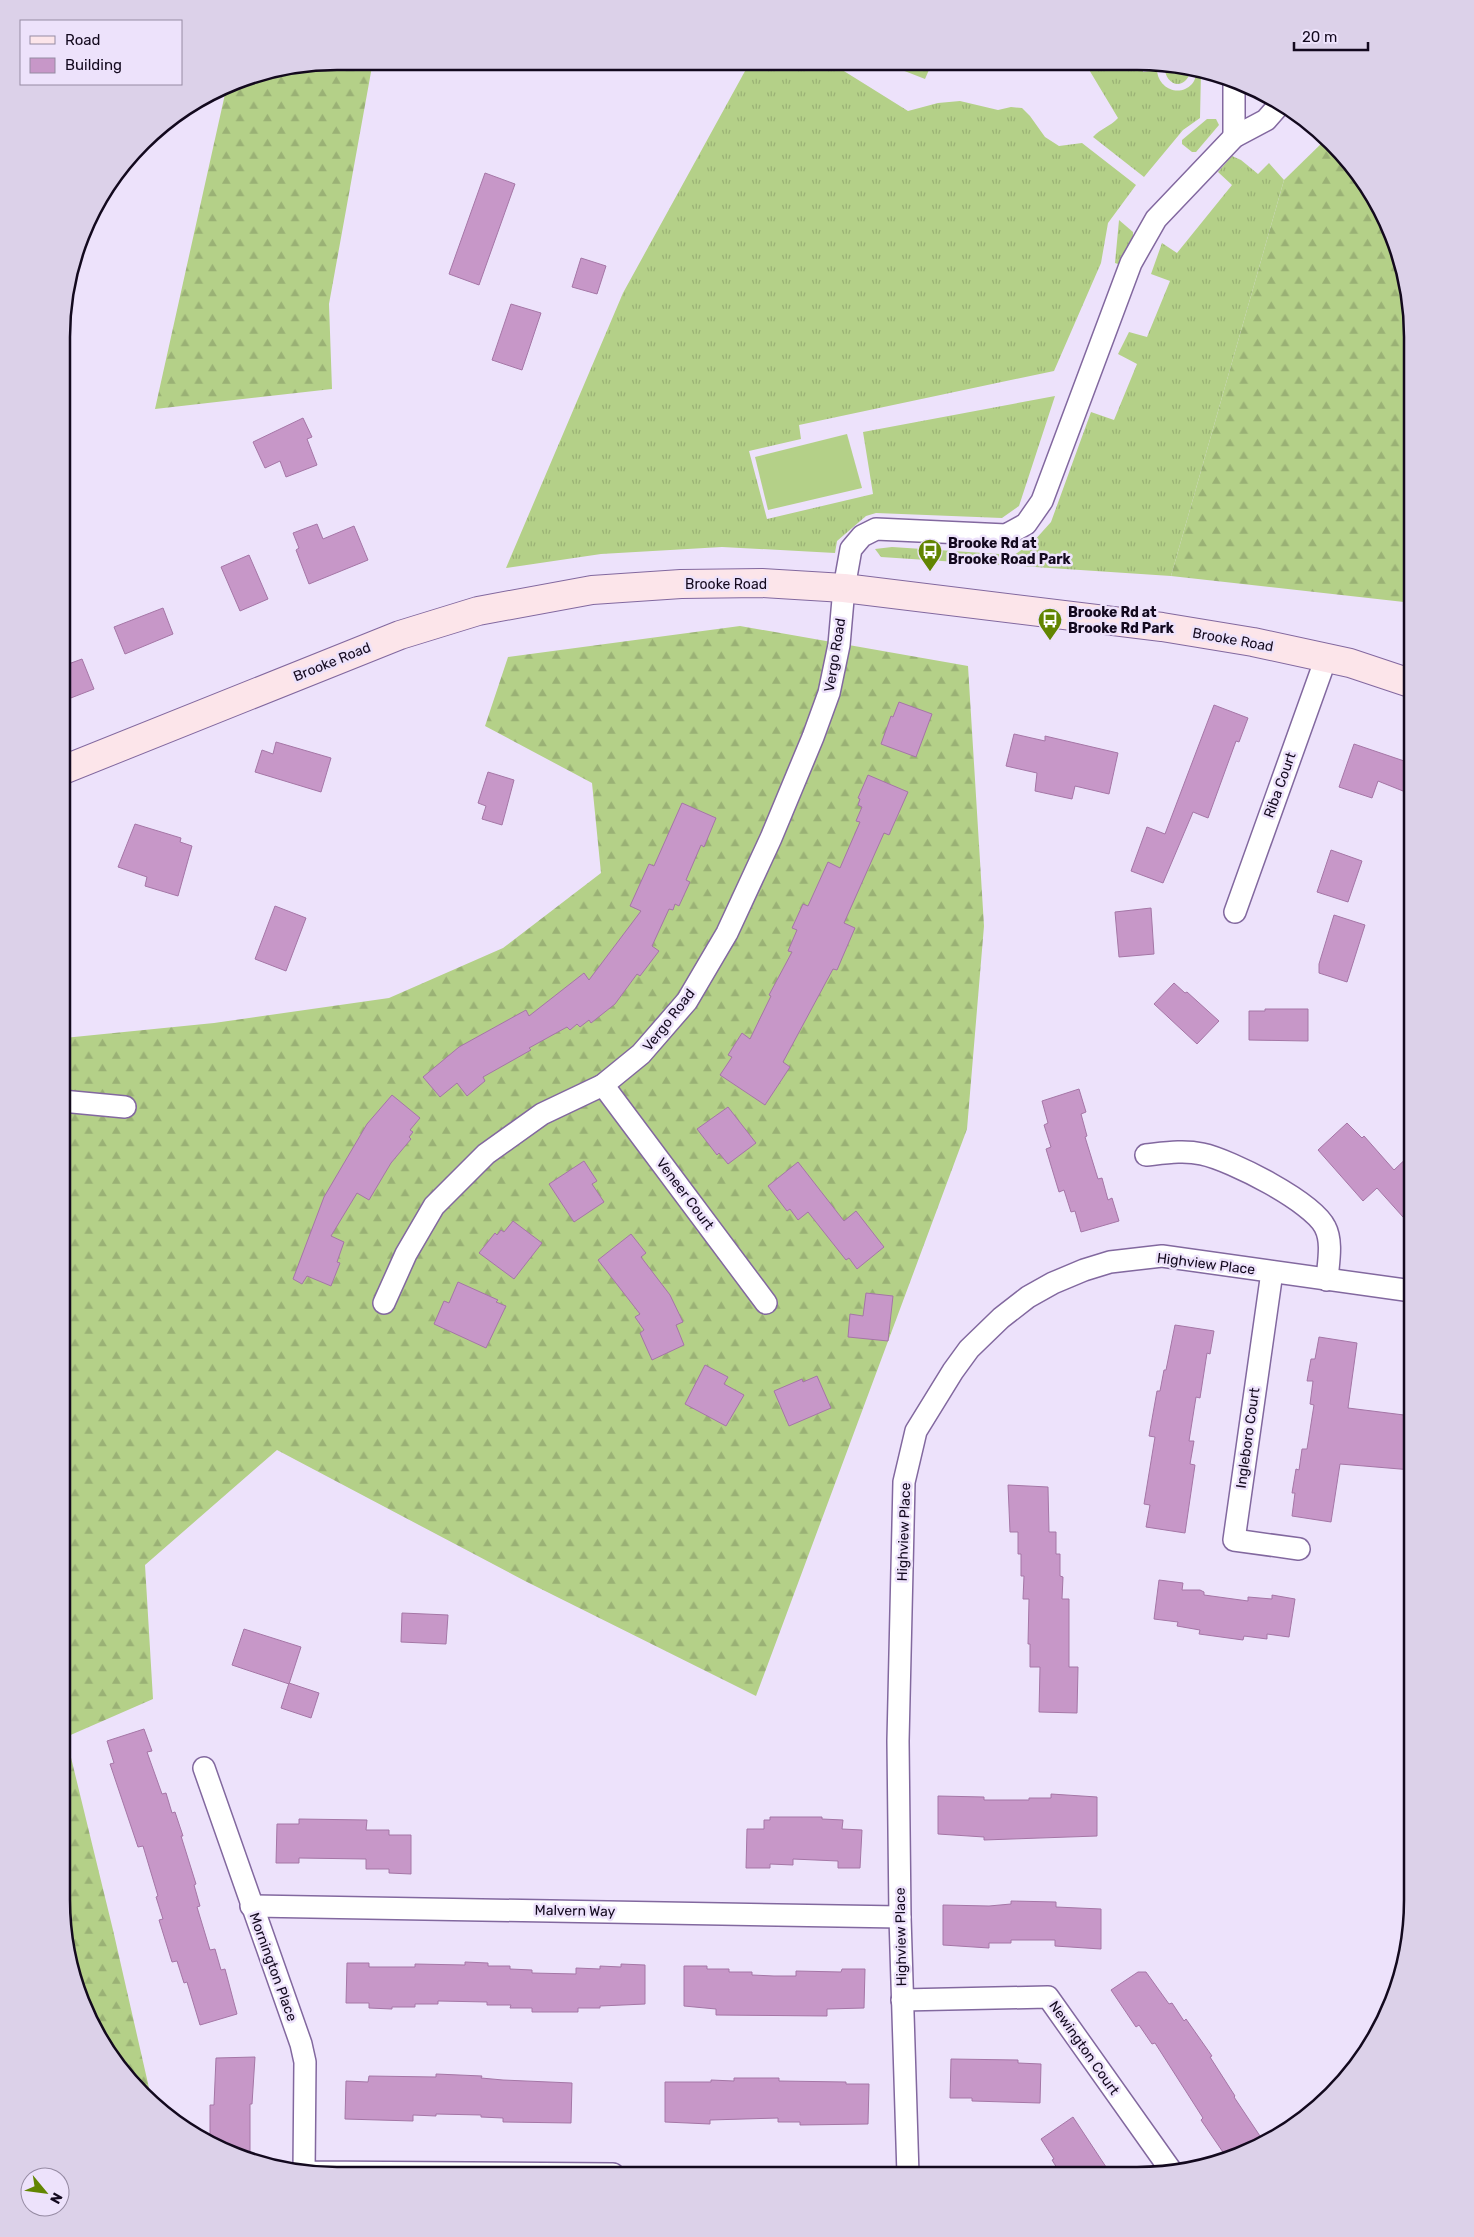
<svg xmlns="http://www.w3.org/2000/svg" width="1474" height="2237" viewBox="0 0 1474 2237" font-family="Rubik,sans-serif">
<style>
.grass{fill:url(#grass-tufts)}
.forest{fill:url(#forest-firs)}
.garden{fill:#b4d088}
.building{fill:#c797c8;stroke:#a576a6}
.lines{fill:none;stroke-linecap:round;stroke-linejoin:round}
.street-casing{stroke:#82689f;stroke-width:24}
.secondary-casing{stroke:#82689f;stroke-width:30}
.street{stroke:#fff;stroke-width:21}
.secondary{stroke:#fce5ea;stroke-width:28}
.labels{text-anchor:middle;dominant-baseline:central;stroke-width:5;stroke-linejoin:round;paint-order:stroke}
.poi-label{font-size:14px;font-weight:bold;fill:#13091e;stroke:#ede2fb;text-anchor:start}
.street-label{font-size:14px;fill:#13091e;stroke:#ede2fb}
.rim{fill:none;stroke:#13091e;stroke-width:2.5}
</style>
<defs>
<pattern id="grass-tufts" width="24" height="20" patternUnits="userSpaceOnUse" patternTransform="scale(1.25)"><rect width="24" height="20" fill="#b4d088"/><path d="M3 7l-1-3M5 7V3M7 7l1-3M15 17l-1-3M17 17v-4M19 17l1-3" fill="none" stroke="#9ab175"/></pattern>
<pattern id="forest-firs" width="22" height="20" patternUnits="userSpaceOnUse" patternTransform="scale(1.25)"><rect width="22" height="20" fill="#b4d088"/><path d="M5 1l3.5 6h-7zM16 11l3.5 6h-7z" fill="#9ab175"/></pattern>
</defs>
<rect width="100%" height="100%" fill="#ede2fb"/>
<g class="grass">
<polygon points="750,62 831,63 908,111 938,103 960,101 998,110 1011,107 1022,108 1030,116 1045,137 1059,146 1082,143 1136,185 1108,223 1101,263 1054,371 799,425 801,439 749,451 767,519 873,494 863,432 1055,396 1019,506 1002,518 876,513 866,516 837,541 835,553 722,547 601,554 506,568 623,293"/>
<path d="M1085,63L1142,64L1143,72L1157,70C1158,88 1179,98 1192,84C1195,81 1195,77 1197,73L1201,72L1200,118L1183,130L1144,177L1093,137C1101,128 1110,127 1118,118Z"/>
<path d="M1160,64H1173L1193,69C1190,72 1189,77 1186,80C1177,90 1164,80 1165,67L1160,66Z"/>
<polygon points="1207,119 1216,119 1219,125 1196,152 1192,152 1182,144 1182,140"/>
<polygon points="1232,156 1241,160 1258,174 1269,163 1284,180 1171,576 881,557 875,549 892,547 1014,555 1033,542 1051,522 1091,412 1114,420 1137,364 1118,354 1129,332 1147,337 1170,281 1151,274 1162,243 1177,253 1232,185 1218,172"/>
<polygon points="1119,220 1133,232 1133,239 1121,265 1115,263"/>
</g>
<g class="forest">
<polygon points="337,61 373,61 329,304 332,389 155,409 227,85 232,82"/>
<polygon points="884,63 932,63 925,79"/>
<polygon points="1326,139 1356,169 1392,231 1413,337 1413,603 1171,576 1284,180"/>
<polygon points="740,626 968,666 984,926 967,1129 756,1696 525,1581 277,1450 145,1565 153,1699 66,1737 113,1930 152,2101 118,2068 82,2006 61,1900 62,1044 64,1038 214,1023 389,998 503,948 601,873 592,783 485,726 508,657"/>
</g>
<polygon class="garden" points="847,434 862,488 768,510 755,457"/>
<g class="building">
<polygon points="485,173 515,184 479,285 449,274"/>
<polygon points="581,258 606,266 597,294 572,287"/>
<polygon points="511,304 541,313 522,370 492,360"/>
<polygon points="303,418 312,437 307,439 317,465 286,477 280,461 265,468 253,442"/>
<polygon points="317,524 323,539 354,526 368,560 309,584 296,550 299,548 293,533"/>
<polygon points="249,555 268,599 240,611 221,567"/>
<polygon points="163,608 173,634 125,654 114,627"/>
<polygon points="82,659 94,689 63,701 63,666"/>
<polygon points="899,702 932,714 916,757 881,744 891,716 893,717"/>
<polygon points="1214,705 1248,718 1239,742 1236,741 1208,818 1193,812 1163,883 1131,871 1147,827 1165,834"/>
<polygon points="1014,734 1045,741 1045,736 1118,753 1109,794 1075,786 1072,799 1035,791 1037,773 1006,766"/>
<polygon points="276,742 331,758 321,792 255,772 262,750 273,754"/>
<polygon points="1354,744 1413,764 1413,795 1378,781 1372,798 1339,787"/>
<polygon points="488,772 514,780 502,825 482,819 486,806 478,803"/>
<polygon points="868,775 908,792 889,835 884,833 844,923 855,928 837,970 833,969 783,1062 790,1067 765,1105 720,1075 732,1057 728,1055 742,1033 750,1039 771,996 769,995 792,952 788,951 797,930 792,928 803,904 808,906 828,862 840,868 860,822 856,821 862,807 858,805 860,799 858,798"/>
<polygon points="682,803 716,818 704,847 701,845 686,880 690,882 679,906 675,904 673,910 669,909 652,946 659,951 640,976 637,974 615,1004 591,1023 589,1020 580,1027 577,1024 570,1030 567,1027 529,1048 531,1050 483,1077 485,1081 467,1096 457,1083 440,1097 423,1077 459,1047 526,1010 529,1016 584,973 589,980 641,911 630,906 649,864 654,866"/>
<polygon points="135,824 181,838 180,842 192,846 178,896 145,886 147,877 118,867"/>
<polygon points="1331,850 1362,861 1348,902 1317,892"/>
<polygon points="275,906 306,918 286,971 255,959"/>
<polygon points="1151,908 1154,954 1119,957 1115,912"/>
<polygon points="1334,915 1365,925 1347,982 1319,973 1319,964"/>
<polygon points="1174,983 1185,993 1187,992 1219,1021 1197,1044 1154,1004"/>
<polygon points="1265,1009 1308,1009 1308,1041 1249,1040 1249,1011 1265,1011"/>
<polygon points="1079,1089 1086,1112 1081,1114 1087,1136 1085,1137 1098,1179 1102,1178 1108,1200 1112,1198 1119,1221 1081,1232 1075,1211 1071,1212 1064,1190 1059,1192 1046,1149 1051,1147 1044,1125 1048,1123 1042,1101"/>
<polygon points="392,1095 420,1118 410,1130 413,1132 409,1137 411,1139 391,1163 369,1200 357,1193 331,1236 344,1242 337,1262 340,1263 331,1286 307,1276 302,1284 293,1279 324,1197 367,1124"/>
<polygon points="728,1107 756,1143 728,1164 719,1153 717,1155 697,1129"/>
<polygon points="1347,1123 1362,1138 1364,1136 1394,1170 1412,1153 1412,1227 1377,1188 1363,1201 1318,1150"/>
<polygon points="584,1161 597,1181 592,1184 604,1202 574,1222 549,1184"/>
<polygon points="798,1162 844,1221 856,1211 884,1247 857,1269 849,1258 846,1260 808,1212 798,1220 790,1209 787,1211 768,1186"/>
<polygon points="513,1221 542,1243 514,1279 479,1253 495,1233 497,1235 501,1230 504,1232"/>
<polygon points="631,1234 646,1253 641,1257 670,1295 683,1322 676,1325 684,1345 652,1360 640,1333 644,1330 635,1317 640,1314 598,1260"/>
<polygon points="458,1282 498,1300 496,1302 506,1306 486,1348 434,1324 444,1301 449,1303"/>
<polygon points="866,1293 893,1296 888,1341 848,1337 850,1314 863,1316"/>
<polygon points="1175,1325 1214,1331 1210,1354 1207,1353 1200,1398 1196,1397 1189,1441 1194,1441 1190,1464 1195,1465 1185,1533 1146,1527 1150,1505 1144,1504 1155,1437 1149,1436 1157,1391 1160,1391 1164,1370 1166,1370"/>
<polygon points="1319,1337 1357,1343 1348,1408 1412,1416 1412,1470 1340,1464 1331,1522 1292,1516 1295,1493 1292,1493 1296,1469 1299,1470 1302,1449 1307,1449 1314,1405 1310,1404 1313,1381 1307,1381 1311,1359 1315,1359"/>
<polygon points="705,1365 728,1377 724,1384 744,1395 726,1426 685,1404"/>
<polygon points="817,1376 831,1408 789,1426 774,1391 802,1379 803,1382"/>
<polygon points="1008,1485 1048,1487 1049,1532 1056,1532 1056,1554 1060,1554 1060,1576 1063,1577 1062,1599 1069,1599 1069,1667 1078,1667 1077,1713 1039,1712 1040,1667 1030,1667 1030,1644 1028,1644 1029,1599 1023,1599 1024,1576 1021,1576 1021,1554 1018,1554 1018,1532 1010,1532"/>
<polygon points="1159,1580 1183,1583 1182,1590 1200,1590 1204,1592 1204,1595 1248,1601 1248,1597 1272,1599 1272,1595 1295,1599 1289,1637 1267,1634 1267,1639 1244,1636 1243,1640 1199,1634 1200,1630 1177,1626 1178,1622 1154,1619"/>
<polygon points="402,1613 448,1615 446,1644 401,1642"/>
<polygon points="244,1629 301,1647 289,1684 232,1665"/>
<polygon points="289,1683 319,1693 311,1718 281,1708"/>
<polygon points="144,1729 152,1751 147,1752 162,1794 166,1793 172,1813 175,1812 183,1836 181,1836 196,1884 194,1885 200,1906 197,1907 210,1950 215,1949 221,1970 225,1969 237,2014 200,2025 187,1982 184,1983 177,1961 172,1962 159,1920 163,1919 156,1897 158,1896 143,1846 138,1847 110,1764 114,1763 107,1741"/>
<polygon points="1051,1794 1097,1797 1097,1836 984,1840 984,1837 938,1834 938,1796 984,1797 984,1800 1029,1800 1029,1798 1051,1798"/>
<polygon points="770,1817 822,1817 822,1819 843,1820 842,1829 862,1830 860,1868 838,1868 838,1861 793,1859 793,1865 770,1864 770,1868 746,1868 747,1829 764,1829 764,1820 770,1820"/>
<polygon points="299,1819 367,1820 366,1830 389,1830 389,1835 411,1835 411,1874 389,1873 389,1869 366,1869 366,1859 299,1858 299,1863 276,1863 277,1824 299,1824"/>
<polygon points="1011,1901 1056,1902 1056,1907 1101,1909 1101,1949 1055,1946 1055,1940 1011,1940 1011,1943 989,1943 989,1948 943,1945 943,1905 989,1906 1011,1904"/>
<polygon points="465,1962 488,1963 488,1966 510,1966 510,1969 532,1970 532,1973 576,1974 576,1968 600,1969 600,1966 621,1967 621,1964 645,1965 645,2004 600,2006 600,2008 578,2008 578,2012 532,2012 532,2008 510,2008 511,2005 487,2005 487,2002 438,2001 438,2004 415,2004 415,2007 392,2007 392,2009 369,2008 369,2003 346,2003 347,1963 369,1963 369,1967 415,1967 415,1964 465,1965"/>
<polygon points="684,1966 707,1966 707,1969 729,1969 729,1972 752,1972 752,1975 774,1976 796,1976 796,1971 841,1972 842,1969 865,1969 864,2008 827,2009 827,2016 716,2015 716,2009 684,2006"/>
<polygon points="1138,1972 1146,1972 1169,2004 1172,2003 1184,2021 1186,2019 1212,2056 1210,2057 1235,2096 1234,2097 1264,2142 1243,2155 1227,2158 1201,2120 1203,2118 1155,2043 1152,2044 1139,2025 1136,2027 1111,1990"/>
<polygon points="255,2057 252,2104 250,2104 250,2160 232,2155 210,2143 210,2105 214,2105 216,2058"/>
<polygon points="951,2059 1018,2060 1018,2063 1041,2064 1040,2103 972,2101 972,2098 950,2098"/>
<polygon points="436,2074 482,2076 481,2078 503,2080 572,2083 571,2123 503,2122 503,2118 481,2117 481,2115 436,2114 436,2116 413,2115 413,2121 345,2119 346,2081 368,2082 369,2076 436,2077"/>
<polygon points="734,2078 779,2078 779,2081 846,2082 846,2084 869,2084 868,2124 800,2125 800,2122 778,2122 778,2118 710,2120 710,2124 665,2122 665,2082 711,2082 711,2080 734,2081"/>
<polygon points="1073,2117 1112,2176 1062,2176 1052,2160 1054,2159 1041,2139"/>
</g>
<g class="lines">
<defs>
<g id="street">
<polyline points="1234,80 1234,137"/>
<polyline points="1235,912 1326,658"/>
<polyline points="603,1085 766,1303"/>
<polyline points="62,1101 125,1107"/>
<path d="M1146,1155C1165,1153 1184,1150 1202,1154C1231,1160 1313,1202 1325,1227C1333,1242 1328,1264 1327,1280"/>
<polyline points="1272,1272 1234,1540 1299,1549"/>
<polyline points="384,1303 406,1254 434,1206 486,1154 542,1114 603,1085 641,1054 687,1001 727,933 771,838 813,737 829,693 839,645 844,588 851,549 862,536 876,529 1006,535 1026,524 1042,501 1131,263 1156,219 1234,137 1266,120 1280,104"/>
<polyline points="204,1768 301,2044 305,2062 304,2172 613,2174"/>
<polyline points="251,1906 900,1917"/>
<polyline points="902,2000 1048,1997 1170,2169"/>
<polyline points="908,2175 900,1917 898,1741 904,1482 916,1431 953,1371 969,1349 1001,1318 1028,1297 1053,1283 1084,1270 1110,1262 1162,1256 1412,1291"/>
</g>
<polyline id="secondary" points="63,770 400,635 478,611 592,590 681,584 762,583 844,588 1162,627 1253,642 1350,663 1413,684"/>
</defs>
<use href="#street" class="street-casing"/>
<use href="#secondary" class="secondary-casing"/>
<use href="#street" class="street"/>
<use href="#secondary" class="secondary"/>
</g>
<defs>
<symbol id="bus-pin" viewBox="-11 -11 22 30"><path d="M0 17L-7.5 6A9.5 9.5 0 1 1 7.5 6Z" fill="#628501" stroke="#ede2fb"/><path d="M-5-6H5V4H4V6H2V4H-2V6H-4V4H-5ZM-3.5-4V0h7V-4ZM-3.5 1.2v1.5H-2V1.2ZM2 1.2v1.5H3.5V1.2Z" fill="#fff"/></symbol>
</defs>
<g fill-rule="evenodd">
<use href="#bus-pin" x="916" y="537" width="28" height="38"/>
<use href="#bus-pin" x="1036" y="606" width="28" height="38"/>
</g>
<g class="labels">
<g class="poi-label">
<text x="948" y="543">Brooke Rd at<tspan x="948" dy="16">Brooke Road Park</tspan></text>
<text x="1068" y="612">Brooke Rd at<tspan x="1068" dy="16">Brooke Rd Park</tspan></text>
</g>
<g class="street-label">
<text x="726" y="584">Brooke Road</text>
<text transform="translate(1233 640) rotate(10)">Brooke Road</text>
<text transform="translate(835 655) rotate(-81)">Vergo Road</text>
<text transform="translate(332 662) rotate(-22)">Brooke Road</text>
<text transform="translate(1280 785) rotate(-70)">Riba Court</text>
<text transform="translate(669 1020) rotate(-52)">Vergo Road</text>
<text transform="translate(685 1194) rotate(53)">Veneer Court</text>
<text transform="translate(1206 1264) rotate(7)">Highview Place</text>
<text transform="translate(1248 1438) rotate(-82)">Ingleboro Court</text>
<text transform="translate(904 1532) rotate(-88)">Highview Place</text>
<text transform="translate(575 1911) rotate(1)">Malvern Way</text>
<text transform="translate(901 1937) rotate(-91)">Highview Place</text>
<text transform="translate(273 1967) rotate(70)">Mornington Place</text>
<text transform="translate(1084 2048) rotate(55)">Newington Court</text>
</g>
</g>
<path d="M0 0H1474V2237H0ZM337 70H1137A267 267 0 0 1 1404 337V1900A267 267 0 0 1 1137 2167H337A267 267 0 0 1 70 1900V337A267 267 0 0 1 337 70Z" fill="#dcd1e9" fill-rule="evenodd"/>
<path class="rim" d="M337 70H1137A267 267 0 0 1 1404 337V1900A267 267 0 0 1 1137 2167H337A267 267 0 0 1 70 1900V337A267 267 0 0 1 337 70Z"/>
<rect x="20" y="20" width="162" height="65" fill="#ede2fb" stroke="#968ba3"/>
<rect x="30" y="36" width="25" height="8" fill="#fce5ea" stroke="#968ba3"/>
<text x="65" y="45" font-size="15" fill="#13091e">Road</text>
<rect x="30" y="58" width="25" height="15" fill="#c797c8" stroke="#968ba3"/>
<text x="65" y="70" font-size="15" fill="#13091e">Building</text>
<g transform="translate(45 2192) rotate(119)"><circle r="24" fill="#ede2fb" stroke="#968ba3"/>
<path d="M0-4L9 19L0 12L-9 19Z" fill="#628501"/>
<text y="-8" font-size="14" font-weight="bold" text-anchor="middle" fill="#13091e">N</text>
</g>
<path d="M1294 42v8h74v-8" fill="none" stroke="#13091e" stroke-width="2.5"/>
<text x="1302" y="42" font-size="15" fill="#13091e" stroke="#ede2fb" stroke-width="4" paint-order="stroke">20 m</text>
</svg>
